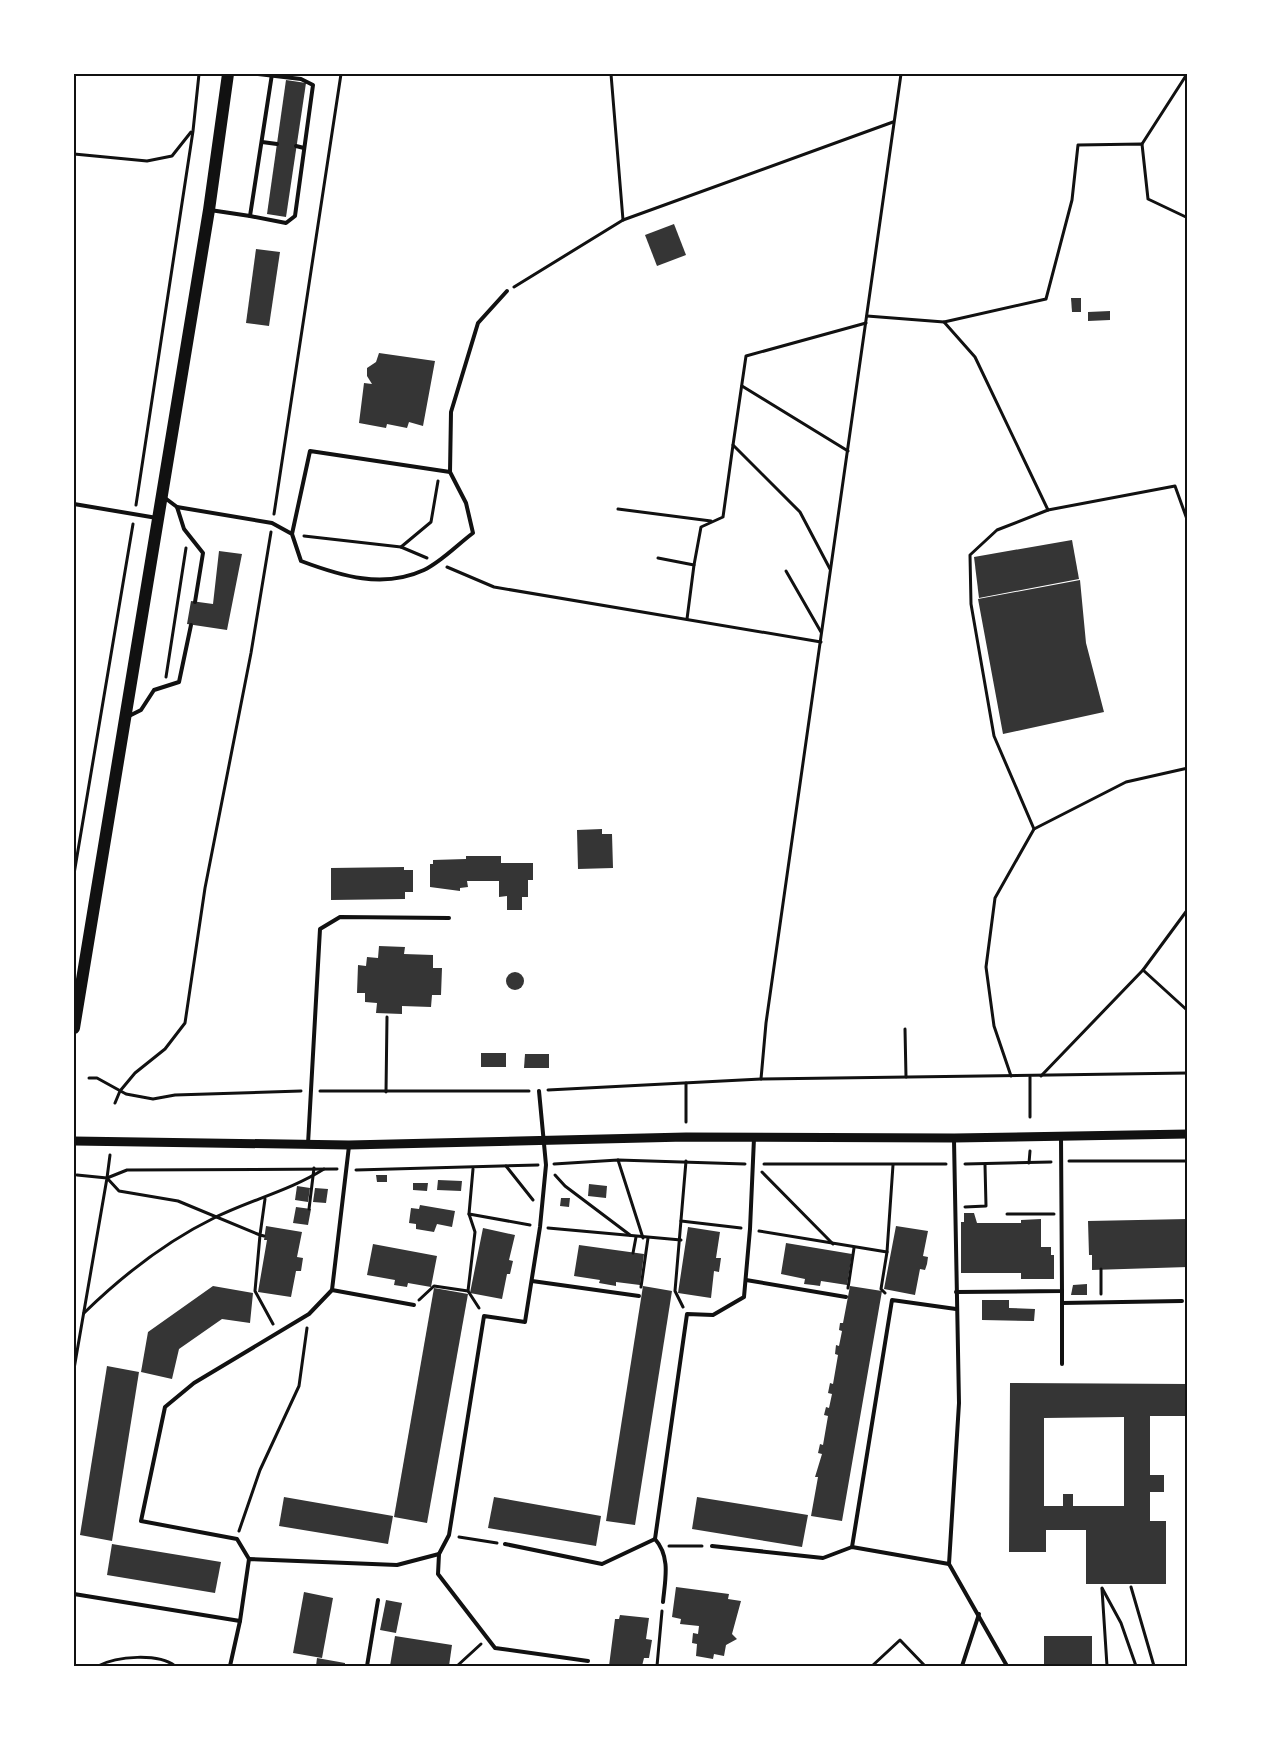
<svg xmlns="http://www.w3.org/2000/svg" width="1261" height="1740" viewBox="0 0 1261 1740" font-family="Mulish,sans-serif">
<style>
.building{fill:#353535;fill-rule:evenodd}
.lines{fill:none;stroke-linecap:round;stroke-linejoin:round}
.path{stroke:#111;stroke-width:3}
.service{stroke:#111;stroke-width:4}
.secondary{stroke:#111;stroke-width:9}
.trunk{stroke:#111;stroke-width:12}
.neatline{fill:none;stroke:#111;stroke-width:2}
</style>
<rect width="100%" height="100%" fill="#fff"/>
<g class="building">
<polygon points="286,80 306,83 286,217 267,214"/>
<polygon points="674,224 686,255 657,266 645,235"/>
<polygon points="256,249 280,252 269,326 246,323"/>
<polygon points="1071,298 1081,298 1081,312 1072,312"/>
<polygon points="1110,311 1110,320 1088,321 1088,312"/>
<polygon points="379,353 435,361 423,426 409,422 407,428 387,424 386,428 359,423 364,383 372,384 367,376 367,368 376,362"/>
<polygon points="1072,540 1079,579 979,598 974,557"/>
<polygon points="219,551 242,554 227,630 187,624 191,601 213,604"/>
<polygon points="1080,580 1086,643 1104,712 1003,734 978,599"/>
<polygon points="602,829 602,834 612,834 613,868 578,869 577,830"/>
<polygon points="466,856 501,856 501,863 533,863 533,880 528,880 528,897 522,897 522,910 507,910 507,896 499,897 499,881 467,881 468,887 460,888 460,891 430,887 430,864 433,864 433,860 466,859"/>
<polygon points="404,867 404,870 413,870 413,892 405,892 405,899 331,900 331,868"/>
<polygon points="379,946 405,947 404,954 433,955 433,968 442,968 441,995 432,995 431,1007 402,1006 402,1014 376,1013 377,1003 365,1002 365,993 357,993 358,965 366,966 367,957 378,958"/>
<circle cx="515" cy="981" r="9"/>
<rect x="481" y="1053" width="25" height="14"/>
<polygon points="525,1054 549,1054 549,1068 524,1068"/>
<polygon points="376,1175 387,1175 387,1182 377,1182"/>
<polygon points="438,1180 462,1181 461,1191 437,1190"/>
<polygon points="413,1183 428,1183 427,1191 413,1190"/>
<polygon points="589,1184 607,1186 606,1198 588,1196"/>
<polygon points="297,1186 310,1188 308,1202 295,1200"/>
<polygon points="315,1188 328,1189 326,1203 313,1202"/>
<polygon points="561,1198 570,1198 569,1207 560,1206"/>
<polygon points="420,1205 455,1211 452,1227 437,1224 434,1232 416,1229 416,1224 409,1223 411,1208 419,1209"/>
<polygon points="296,1207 311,1209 308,1225 293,1223"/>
<polygon points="964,1213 974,1213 977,1223 1021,1223 1021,1220 1041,1219 1041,1247 1051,1247 1051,1255 1054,1255 1054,1279 1021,1279 1021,1273 961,1273 961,1222 964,1222"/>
<polygon points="1188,1219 1188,1267 1092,1270 1092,1255 1089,1255 1088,1221"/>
<polygon points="266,1226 302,1232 297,1257 303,1258 301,1271 296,1271 291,1297 258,1292 267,1240 264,1240"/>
<polygon points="896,1226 928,1231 923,1256 928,1257 927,1264 925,1270 920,1269 915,1295 884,1289"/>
<polygon points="688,1227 720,1232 716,1258 721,1258 719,1272 714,1271 711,1298 678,1293"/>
<polygon points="483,1228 515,1235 509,1260 513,1261 510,1274 507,1274 502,1299 470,1293"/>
<polygon points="786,1243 852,1254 847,1285 821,1281 820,1286 813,1285 804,1284 805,1279 781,1274"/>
<polygon points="373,1244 437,1256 431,1287 408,1283 407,1287 394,1285 395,1280 367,1275"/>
<polygon points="579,1245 644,1254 640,1285 616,1282 616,1286 599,1283 600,1280 574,1276"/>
<polygon points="1087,1284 1087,1295 1071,1295 1073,1285"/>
<polygon points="213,1286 253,1293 250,1323 222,1319 179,1349 172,1379 141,1372 148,1332"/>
<polygon points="643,1286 672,1291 635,1525 606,1521"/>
<polygon points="850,1286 882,1291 842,1521 811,1516 818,1477 815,1477 822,1454 818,1453 820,1444 823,1445 828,1416 824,1415 826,1407 829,1408 832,1394 828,1393 830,1383 833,1384 838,1355 835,1354 836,1345 839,1346 842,1331 839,1330 840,1323 843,1323"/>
<polygon points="434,1288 468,1294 427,1523 394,1517"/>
<polygon points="982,1300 1009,1300 1009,1308 1035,1309 1034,1321 982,1320"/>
<polygon points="107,1366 139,1372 112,1541 80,1535"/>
<path d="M1010,1383L1188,1384V1416H1150V1475H1164V1492H1150V1521H1166V1584H1086V1530H1046V1552H1009ZM1124,1417V1506H1073V1494H1063V1506H1044V1418Z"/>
<polygon points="284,1497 393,1516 388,1544 279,1526"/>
<polygon points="494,1497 601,1516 596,1546 488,1528"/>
<polygon points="697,1497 808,1515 802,1547 692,1529"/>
<polygon points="112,1544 221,1562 215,1593 107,1575"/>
<polygon points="676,1587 729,1594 728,1599 741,1601 732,1634 737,1639 726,1645 724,1656 714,1654 713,1659 696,1656 697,1644 692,1643 693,1633 698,1634 699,1626 680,1624 681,1619 672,1617"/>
<polygon points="304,1592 333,1598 322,1658 293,1653"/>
<polygon points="386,1600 402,1603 396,1633 380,1630"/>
<polygon points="620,1615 649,1618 646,1639 652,1640 649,1658 644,1658 642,1666 609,1666 615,1619 619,1619"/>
<polygon points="395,1636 452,1645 449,1666 390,1666"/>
<rect x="1044" y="1636" width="48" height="30"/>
<polygon points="317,1658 345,1663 345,1666 316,1666"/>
</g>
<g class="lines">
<g class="path">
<polyline points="611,74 623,220"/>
<polyline points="1142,144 1187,74"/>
<polyline points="74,154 147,161 172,156 191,132"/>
<polyline points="514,287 623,220 893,122"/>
<polyline points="867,316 944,322 975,357 1048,510 1175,486 1188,522"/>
<polyline points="944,322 1046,299 1072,200 1078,145 1142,144 1148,199 1188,218"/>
<polyline points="742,386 848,451"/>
<polyline points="136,505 193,131 199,74"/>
<polyline points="618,509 711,521"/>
<polyline points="274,514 341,74"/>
<polyline points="304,536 401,547 431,522 438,481"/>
<polyline points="401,547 427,558"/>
<polyline points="658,558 694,565 701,527 723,517 733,445"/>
<polyline points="447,567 494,587 821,642"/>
<polyline points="830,569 800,512 733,445 746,356 866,323"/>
<polyline points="786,571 821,632"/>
<polyline points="687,619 694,565"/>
<polyline points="166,677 186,548"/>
<polyline points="1034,829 994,736 971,604 970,555 997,530 1048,510"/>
<polyline points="74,874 133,524"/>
<polyline points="1143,970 1188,1011"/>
<polyline points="905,1029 906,1077"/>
<polyline points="1011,1076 994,1026 986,967 995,898 1034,829 1126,782 1188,768"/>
<polyline points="1041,1076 1143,970 1188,909"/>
<polyline points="89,1078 97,1078 126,1094 153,1099 175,1095 301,1091"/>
<polyline points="761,1079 766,1023 901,74"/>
<polyline points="548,1090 761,1079 1188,1073"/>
<polyline points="320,1091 529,1091"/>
<polyline points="386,1092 387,1017"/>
<polyline points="115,1103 120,1091 135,1073 165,1049 185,1023 205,888 251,653 271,532"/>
<polyline points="1030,1117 1030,1077"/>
<polyline points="686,1122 686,1083"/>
<polyline points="618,1160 643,1238"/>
<polyline points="1069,1161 1188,1161"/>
<polyline points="1029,1163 1030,1151"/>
<polyline points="554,1164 618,1160 745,1164"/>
<polyline points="764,1164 946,1164"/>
<polyline points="965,1164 1051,1162"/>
<polyline points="506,1166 533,1200"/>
<polyline points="356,1170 538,1165"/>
<polyline points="762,1172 833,1244"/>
<polyline points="555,1175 565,1186 630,1235"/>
<polyline points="107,1178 127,1170 337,1169"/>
<polyline points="107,1178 119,1191 178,1201 260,1235 255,1291 273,1324"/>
<polyline points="107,1178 110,1155"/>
<polyline points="965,1207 986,1206 985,1165"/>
<polyline points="309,1209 314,1168"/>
<polyline points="469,1214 530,1225"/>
<polyline points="1007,1214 1054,1214"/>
<polyline points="681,1221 741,1228"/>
<polyline points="548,1228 681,1240"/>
<polyline points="759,1231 887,1252 893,1165"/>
<polyline points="264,1236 260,1235 265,1199"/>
<polyline points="633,1253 636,1237"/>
<polyline points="1101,1269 1101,1294"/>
<polyline points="641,1287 648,1238"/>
<polyline points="848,1288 854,1248"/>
<polyline points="468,1291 475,1232 469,1214 473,1169"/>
<polyline points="885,1293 881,1289 887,1252"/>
<polyline points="419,1300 434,1286 468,1291 479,1308"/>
<polyline points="683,1307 675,1291 686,1161"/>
<path d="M84,1313C123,1275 165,1242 214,1218C250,1200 289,1191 324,1169"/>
<polyline points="74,1369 107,1178 77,1175"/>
<polyline points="239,1531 260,1470 299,1386 307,1328"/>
<polyline points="459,1537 497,1543"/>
<polyline points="669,1546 702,1546"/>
<polyline points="1131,1587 1154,1666"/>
<polyline points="1102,1588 1121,1623 1136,1666"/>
<polyline points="1102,1589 1107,1666"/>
<path d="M98,1666C117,1656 158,1653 175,1666"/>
<polyline points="457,1666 481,1644"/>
<polyline points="657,1666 662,1611"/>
<polyline points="872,1666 900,1640 925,1666"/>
</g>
<g class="service">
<polyline points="262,142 277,144"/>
<polyline points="296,146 304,148"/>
<polyline points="210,210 250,216 272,74"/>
<polyline points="250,216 286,223 295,216 313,85 301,79 258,74"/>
<polyline points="450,472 451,412 478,323 507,291"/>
<polyline points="165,498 177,507 184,529 203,553 195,602"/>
<polyline points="74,504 157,518"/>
<path d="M177,507L272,523L292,534L310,451L450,472L466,503L473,533C457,545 441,562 424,570C383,589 341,576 301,561L292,534"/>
<polyline points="129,716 141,710 154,690 179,682 191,625"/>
<polyline points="954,1140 959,1403 949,1564 1007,1666"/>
<polyline points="308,1144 320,929 340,917 449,918"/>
<polyline points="746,1280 846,1297"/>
<polyline points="532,1281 639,1296"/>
<polyline points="332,1290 414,1305"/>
<polyline points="1062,1291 1062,1364"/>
<polyline points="956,1292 1062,1291 1061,1137"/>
<polyline points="1062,1303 1182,1301"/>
<polyline points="505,1544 602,1564 655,1539"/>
<polyline points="712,1546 823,1558 852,1547 949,1564"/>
<polyline points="852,1547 892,1300 956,1309"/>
<polyline points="439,1554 438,1574 495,1648 588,1661"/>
<polyline points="249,1559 237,1539 141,1521 165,1407 194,1383 309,1314 332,1290 349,1146"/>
<polyline points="74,1594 240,1621 249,1559 397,1565 439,1554 449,1535 484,1316 525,1322 540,1227 546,1165 539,1091"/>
<path d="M663,1602C665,1580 671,1557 655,1539L687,1314L713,1315L744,1297L750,1229L754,1138"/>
<polyline points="230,1666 240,1621"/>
<polyline points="367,1666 378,1600"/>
<polyline points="962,1666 979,1614"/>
</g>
<polyline class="secondary" points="74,1141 349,1145 686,1137 954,1138 1188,1134"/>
<polyline class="trunk" points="74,1028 209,210 228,74"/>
</g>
<rect width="1261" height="1740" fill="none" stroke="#ffffff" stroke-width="150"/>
<rect x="75" y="75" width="1111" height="1590" class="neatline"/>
</svg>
